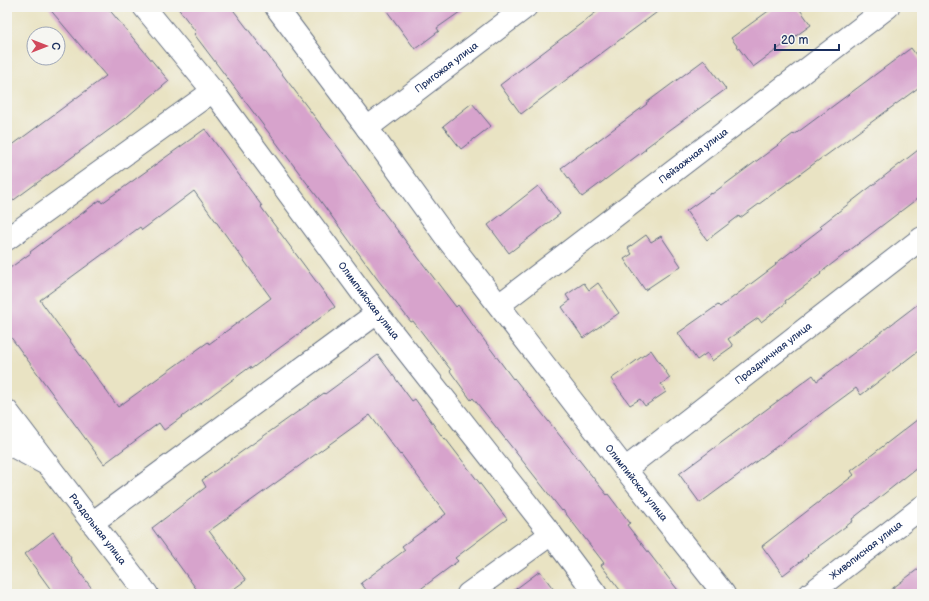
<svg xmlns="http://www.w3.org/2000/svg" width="929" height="601" viewBox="0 0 929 601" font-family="'Balsamiq Sans',sans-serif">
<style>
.building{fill:#d7a3cc;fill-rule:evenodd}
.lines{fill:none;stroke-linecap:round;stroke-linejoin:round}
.minor-casing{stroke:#636e81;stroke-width:24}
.minor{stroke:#fff;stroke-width:22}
.labels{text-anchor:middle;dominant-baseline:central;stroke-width:3;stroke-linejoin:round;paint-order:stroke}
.street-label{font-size:10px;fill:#1b2f5e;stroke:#f6f6f2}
</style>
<rect width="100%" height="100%" fill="#f6f6f2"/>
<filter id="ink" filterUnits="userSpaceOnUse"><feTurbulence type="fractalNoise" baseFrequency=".025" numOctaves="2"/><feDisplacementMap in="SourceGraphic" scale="8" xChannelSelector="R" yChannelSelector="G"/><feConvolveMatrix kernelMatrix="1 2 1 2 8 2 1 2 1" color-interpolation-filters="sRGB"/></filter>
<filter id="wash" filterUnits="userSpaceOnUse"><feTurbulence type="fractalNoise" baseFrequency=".012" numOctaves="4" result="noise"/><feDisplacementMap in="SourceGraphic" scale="16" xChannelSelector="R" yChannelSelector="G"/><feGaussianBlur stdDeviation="0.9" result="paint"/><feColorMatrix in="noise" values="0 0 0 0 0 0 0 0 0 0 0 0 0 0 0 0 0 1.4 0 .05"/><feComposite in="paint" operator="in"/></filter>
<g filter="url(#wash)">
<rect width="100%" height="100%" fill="#e9e3c3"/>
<g id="blocks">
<g class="building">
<polygon points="48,7 107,7 169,81 128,116 7,205 7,149 106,76"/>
<polygon points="177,7 231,7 340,150 376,200 375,201 456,307 458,305 513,379 514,378 607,495 608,494 630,523 627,525 681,594 623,594 601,565 604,563 563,510 562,511 473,398 471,400 450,371 451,370 413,321 411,322 378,280 319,199 194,34 196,32"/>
<polygon points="384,7 467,7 437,28 439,31 415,49"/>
<polygon points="603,7 664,7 587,64 521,114 500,85"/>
<polygon points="774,7 798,7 811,25 753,67 731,38"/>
<polygon points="911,48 922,63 922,85 824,157 823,157 740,218 739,216 707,240 686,211 711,193 712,194 793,134 794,135"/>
<polygon points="704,60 726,89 645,148 646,149 582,197 561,168 647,104 646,103"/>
<polygon points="472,103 491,126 461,149 443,126"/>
<path d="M205,129L262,206L261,207L335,307L251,369L250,367L164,430L159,423L104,464L7,332V270L31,253L30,252L100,200L102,203ZM194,191L271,298L209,344L208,342L118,407L40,300L140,227L142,230Z"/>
<polygon points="922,147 922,195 820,273 821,274 785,301 786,303 761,322 758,318 728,339 733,346 712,361 707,353 697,360 678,333 718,305 720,307 776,265 775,264 822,228 820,226"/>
<polygon points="538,186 560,214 509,253 488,225"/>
<polygon points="646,235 651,242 661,236 681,266 645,290 624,259 632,254 628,248"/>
<polygon points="584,283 589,290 598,283 619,313 583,338 562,307 570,301 566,295"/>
<polygon points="922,301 922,348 861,395 856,388 700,503 679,474 813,375 817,381"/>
<polygon points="651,350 670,378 661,384 666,392 645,406 640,399 630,405 611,379"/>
<polygon points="378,355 412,401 415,399 444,439 445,438 507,519 455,558 458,561 414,594 369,594 361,583 405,550 402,546 446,514 401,454 400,455 370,415 209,531 246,580 227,594 200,594 152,528 206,487 202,480 324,393 325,394"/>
<polygon points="922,416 922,464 852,519 853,521 807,555 808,556 783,575 762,546 854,475 851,471"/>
<polygon points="53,532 71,558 70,559 96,594 54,594 25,554"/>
<polygon points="922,566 922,594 885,594"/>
<polygon points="540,571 557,594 509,594"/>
</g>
</g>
</g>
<g filter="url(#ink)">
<use href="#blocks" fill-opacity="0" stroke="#636e81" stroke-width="1"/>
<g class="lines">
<defs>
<g id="minor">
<path id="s1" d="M144,7L213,91L377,313L551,534L596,594"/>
<path id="s2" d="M276,7L367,128L445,236L625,469L724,594"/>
<path id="s3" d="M367,128L526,7"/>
<polyline points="7,239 213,91"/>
<path id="s4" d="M499,305L888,7"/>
<polyline points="7,411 48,465 7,443"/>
<path id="s5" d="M48,465L147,594"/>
<path id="s6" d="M625,469L922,238"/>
<polyline points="92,523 377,313"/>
<polyline points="468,594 551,534"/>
<path id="s7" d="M810,594L922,507"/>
</g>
</defs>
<use href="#minor" class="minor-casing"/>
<use href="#minor" class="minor"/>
</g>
</g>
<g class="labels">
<g class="street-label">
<text stroke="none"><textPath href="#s3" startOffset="100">Пригожая улица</textPath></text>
<text stroke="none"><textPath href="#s4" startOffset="245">Пейзажная улица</textPath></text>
<text stroke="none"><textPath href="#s1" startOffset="370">Олимпийская улица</textPath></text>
<text stroke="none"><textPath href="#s6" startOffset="188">Праздничная улица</textPath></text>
<text stroke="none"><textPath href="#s2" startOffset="597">Олимпийская улица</textPath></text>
<text stroke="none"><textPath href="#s5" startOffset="81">Раздольная улица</textPath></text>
<text stroke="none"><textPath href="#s7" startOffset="71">Живописная улица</textPath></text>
</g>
</g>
<rect width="929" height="601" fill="none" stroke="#f6f6f2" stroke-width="24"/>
<g transform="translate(46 46) rotate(90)"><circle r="19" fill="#f6f6f2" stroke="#9ea6b7"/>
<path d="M0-3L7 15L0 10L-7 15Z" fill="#d1495b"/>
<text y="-6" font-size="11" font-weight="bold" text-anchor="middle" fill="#1b2f5e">С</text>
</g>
<path d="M775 44v6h64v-6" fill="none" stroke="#1b2f5e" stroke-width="2"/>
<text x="781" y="44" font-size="12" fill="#1b2f5e" stroke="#f6f6f2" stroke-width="3" paint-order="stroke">20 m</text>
</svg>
